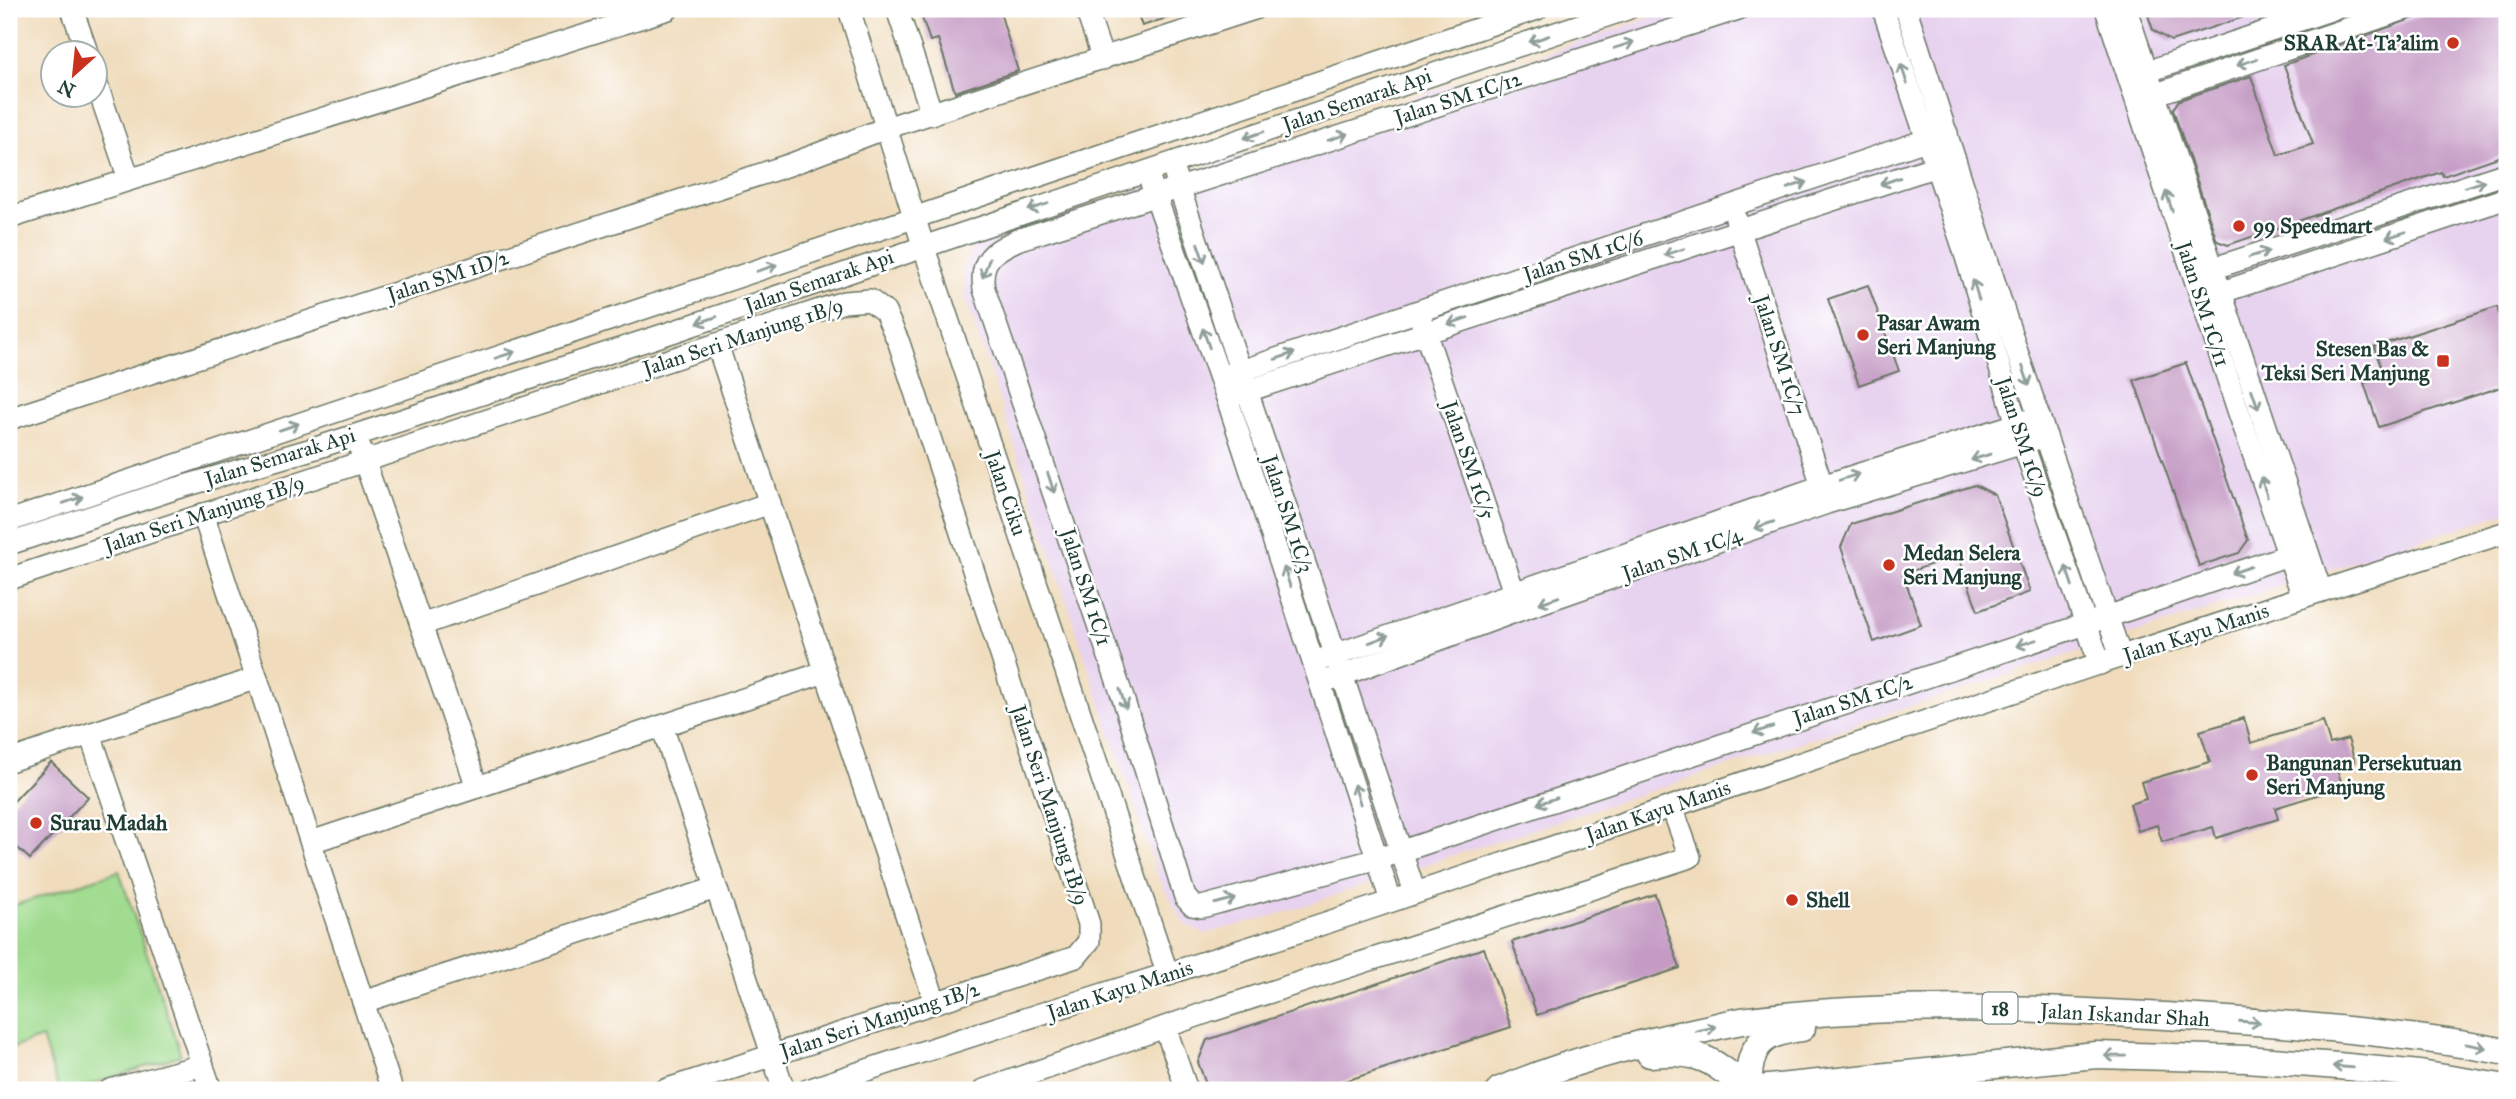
<svg xmlns="http://www.w3.org/2000/svg" width="2516" height="1099" viewBox="0 0 2516 1099" font-family="'IM FELL Great Primer',serif">
<style>
.built{fill:#e7d2ef}
.green{fill:#a0db8f;stroke:#608c62;stroke-width:2}
.building{fill:#c59bc5}
.lines{fill:none;stroke-linecap:round;stroke-linejoin:round}
.minor-casing{stroke:#687564;stroke-width:24}
.major-casing{stroke:#687564;stroke-width:29}
.minor{stroke:#fff;stroke-width:21}
.major{stroke:#fff;stroke-width:26}
.oneway{stroke:#8f9e9a}
.poi-dot{fill:#c8321e;stroke:#fff;stroke-width:2.5}
.labels{text-anchor:middle;dominant-baseline:central;stroke-width:5;stroke-linejoin:round;paint-order:stroke}
.shield{fill:#fff;stroke:#627771;stroke-width:2}
.shield-label{font-size:19px;font-weight:bold;fill:#1f3d34}
.poi-label{font-size:21px;font-weight:bold;fill:#1f3d34;stroke:#fff;text-anchor:start}
.street-label{font-size:21px;fill:#1f3d34;stroke:#fff}
</style>
<rect width="100%" height="100%" fill="#fff"/>
<filter id="ink" filterUnits="userSpaceOnUse"><feTurbulence type="fractalNoise" baseFrequency=".0143" numOctaves="2"/><feDisplacementMap in="SourceGraphic" scale="14" xChannelSelector="R" yChannelSelector="G"/><feConvolveMatrix kernelMatrix="1 2 1 2 8 2 1 2 1" color-interpolation-filters="sRGB"/></filter>
<filter id="wash" filterUnits="userSpaceOnUse"><feTurbulence type="fractalNoise" baseFrequency=".00686" numOctaves="4" result="noise"/><feDisplacementMap in="SourceGraphic" scale="28" xChannelSelector="R" yChannelSelector="G"/><feGaussianBlur stdDeviation="1.57" result="paint"/><feColorMatrix in="noise" values="0 0 0 0 0 0 0 0 0 0 0 0 0 0 0 0 0 1.4 0 .05"/><feComposite in="paint" operator="in"/></filter>
<g filter="url(#wash)">
<rect width="100%" height="100%" fill="#f0dcbc"/>
<polygon class="built" points="1676,9 2507,9 2507,512 1445,858 1283,913 1204,934 1184,923 1159,879 965,296 963,269 973,245"/>
<polygon class="green" points="119,871 181,1055 75,1090 59,1090 42,1038 9,1049 9,907"/>
<g id="blocks">
<g class="building">
<polygon points="919,9 999,9 1018,71 955,92 938,39 930,41"/>
<polygon points="1136,9 1184,9 1185,12 1142,26"/>
<polygon points="2146,9 2259,9 2259,12 2171,41 2153,30"/>
<polygon points="2439,9 2507,9 2507,154 2443,176 2441,172 2228,245 2217,241 2173,109 2179,100 2251,76 2278,155 2313,144 2284,65"/>
<polygon points="1868,285 1899,371 1859,385 1828,299"/>
<polygon points="2497,307 2504,329 2507,328 2507,385 2379,427 2364,383 2384,376 2374,347"/>
<polygon points="2186,363 2248,540 2239,553 2199,566 2134,380"/>
<polygon points="1975,485 1995,495 2030,592 1978,611 1958,555 1903,574 1921,625 1874,642 1841,547 1851,524"/>
<polygon points="2244,718 2251,743 2323,721 2330,744 2348,739 2355,762 2336,767 2343,787 2275,808 2278,819 2216,838 2213,827 2162,842 2157,825 2138,831 2130,804 2146,799 2141,782 2210,762 2200,731"/>
<polygon points="51,762 88,797 30,859 9,840 9,806"/>
<polygon points="1655,894 1680,968 1537,1015 1512,942"/>
<polygon points="1484,948 1511,1027 1318,1090 1208,1090 1198,1062 1207,1040"/>
</g>
</g>
</g>
<g filter="url(#ink)">
<use href="#blocks" fill-opacity="0" stroke="#687564" stroke-width="2"/>
<g class="lines">
<defs>
<g id="minor">
<polyline points="72,9 87,52"/>
<polyline points="849,9 923,245 1168,975"/>
<polyline points="897,9 932,114"/>
<polyline points="1086,9 1103,59"/>
<path d="M1738,9L1017,240C993,251 979,260 984,289L1123,698L1185,897L1192,905L1202,907L1378,859L2107,617L2306,549"/>
<polyline points="1883,9 1963,247 2023,444 2100,664"/>
<polyline points="1906,9 2019,358 2121,657"/>
<polyline points="2106,9 2238,410 2303,597"/>
<polyline points="2126,9 2321,591"/>
<polyline points="94,76 129,179"/>
<polyline points="2134,76 2333,9"/>
<polyline points="2142,99 2405,9"/>
<polyline points="1175,175 1415,893"/>
<polyline points="1151,183 1227,398 1391,901"/>
<polyline points="9,218 668,9"/>
<polyline points="1736,219 1826,498"/>
<polyline points="2199,273 2507,173"/>
<polyline points="2207,297 2507,198"/>
<polyline points="1421,320 1518,604"/>
<polyline points="717,344 935,1002"/>
<polyline points="1229,375 1947,133"/>
<polyline points="1235,395 1955,160"/>
<polyline points="9,419 789,165 886,128 1254,9"/>
<polyline points="360,448 477,787"/>
<polyline points="203,514 392,1090"/>
<polyline points="9,521 1537,9"/>
<polyline points="9,544 171,490 319,447 672,332 1627,9"/>
<polyline points="9,579 844,302 870,300 885,312 899,343 1089,924 1089,941 1076,957 665,1090"/>
<polyline points="421,625 770,503"/>
<polyline points="1323,659 1822,486 2039,417"/>
<polyline points="1329,680 1520,610 1827,503 2046,436"/>
<polyline points="662,726 784,1090"/>
<polyline points="90,734 211,1090"/>
<polyline points="9,761 257,678"/>
<polyline points="311,842 825,672"/>
<polyline points="363,1002 716,888"/>
<polyline points="1165,1027 1187,1090"/>
<polyline points="110,1090 203,1065"/>
<path d="M808,1090C1000,1024 1196,967 1389,902C1761,777 2133,649 2507,532"/>
<polyline points="984,1090 1211,1011 1690,857 1672,807"/>
</g>
<g id="major">
<path d="M1650,1054C1700,1049 1712,1060 1748,1090"/>
<path d="M1500,1090C1562,1064 1627,1046 1692,1032C1711,1028 1730,1022 1749,1020C1892,1002 2038,1008 2182,1017C2291,1024 2400,1032 2507,1052"/>
<polyline points="1748,1090 2096,1055 2246,1059 2338,1066 2420,1074 2507,1088"/>
<path d="M1748,1090C1749,1047 1758,1033 1802,1028"/>
</g>
</defs>
<use href="#minor" class="minor-casing"/>
<use href="#major" class="major-casing"/>
<use href="#minor" class="minor"/>
<use href="#major" class="major"/>
</g>
<defs><path id="oneway-shaft" d="M-6 0H5M1.5-3L5.5 0L1.5 3" fill="none" stroke-width="1.6" stroke-linecap="round" stroke-linejoin="round" transform="scale(1.75)"/></defs>
<g class="oneway">
<use href="#oneway-shaft" transform="translate(1539 39) rotate(161)"/>
<use href="#oneway-shaft" transform="translate(1624 45) rotate(-18)"/>
<use href="#oneway-shaft" transform="translate(2247 62) rotate(161)"/>
<use href="#oneway-shaft" transform="translate(1904 74) rotate(-108)"/>
<use href="#oneway-shaft" transform="translate(1254 135) rotate(161)"/>
<use href="#oneway-shaft" transform="translate(1338 137) rotate(-18)"/>
<use href="#oneway-shaft" transform="translate(1890 181) rotate(161)"/>
<use href="#oneway-shaft" transform="translate(2475 184) rotate(-18)"/>
<use href="#oneway-shaft" transform="translate(1797 185) rotate(-19)"/>
<use href="#oneway-shaft" transform="translate(2169 201) rotate(-108)"/>
<use href="#oneway-shaft" transform="translate(1038 207) rotate(162)"/>
<use href="#oneway-shaft" transform="translate(2396 235) rotate(162)"/>
<use href="#oneway-shaft" transform="translate(1674 252) rotate(162)"/>
<use href="#oneway-shaft" transform="translate(1201 253) rotate(71)"/>
<use href="#oneway-shaft" transform="translate(2259 254) rotate(-18)"/>
<use href="#oneway-shaft" transform="translate(767 268) rotate(-18)"/>
<use href="#oneway-shaft" transform="translate(986 268) rotate(110)"/>
<use href="#oneway-shaft" transform="translate(1976 290) rotate(-107)"/>
<use href="#oneway-shaft" transform="translate(707 320) rotate(161)"/>
<use href="#oneway-shaft" transform="translate(1458 321) rotate(162)"/>
<use href="#oneway-shaft" transform="translate(1206 338) rotate(-109)"/>
<use href="#oneway-shaft" transform="translate(505 355) rotate(-18)"/>
<use href="#oneway-shaft" transform="translate(1285 356) rotate(-19)"/>
<use href="#oneway-shaft" transform="translate(2026 376) rotate(71)"/>
<use href="#oneway-shaft" transform="translate(2255 399) rotate(71)"/>
<use href="#oneway-shaft" transform="translate(289 427) rotate(-19)"/>
<use href="#oneway-shaft" transform="translate(1981 457) rotate(163)"/>
<use href="#oneway-shaft" transform="translate(1849 477) rotate(-18)"/>
<use href="#oneway-shaft" transform="translate(1051 483) rotate(72)"/>
<use href="#oneway-shaft" transform="translate(2264 487) rotate(-109)"/>
<use href="#oneway-shaft" transform="translate(73 500) rotate(-19)"/>
<use href="#oneway-shaft" transform="translate(1764 525) rotate(161)"/>
<use href="#oneway-shaft" transform="translate(2241 570) rotate(161)"/>
<use href="#oneway-shaft" transform="translate(2069 576) rotate(-109)"/>
<use href="#oneway-shaft" transform="translate(1287 577) rotate(-108)"/>
<use href="#oneway-shaft" transform="translate(1549 600) rotate(161)"/>
<use href="#oneway-shaft" transform="translate(1379 639) rotate(-20)"/>
<use href="#oneway-shaft" transform="translate(2026 643) rotate(162)"/>
<use href="#oneway-shaft" transform="translate(1123 699) rotate(72)"/>
<use href="#oneway-shaft" transform="translate(1763 730) rotate(162)"/>
<use href="#oneway-shaft" transform="translate(1357 794) rotate(-108)"/>
<use href="#oneway-shaft" transform="translate(1547 801) rotate(162)"/>
<use href="#oneway-shaft" transform="translate(1225 901) rotate(-15)"/>
<use href="#oneway-shaft" transform="translate(2250 1022) rotate(4)"/>
<use href="#oneway-shaft" transform="translate(1706 1029) rotate(-12)"/>
<use href="#oneway-shaft" transform="translate(2476 1046) rotate(11)"/>
<use href="#oneway-shaft" transform="translate(2115 1056) rotate(-179)"/>
<use href="#oneway-shaft" transform="translate(2343 1067) rotate(-175)"/>
</g>
</g>
<g class="poi-dot">
<circle cx="2453" cy="43" r="7"/>
<circle cx="2239" cy="226" r="7"/>
<circle cx="1863" cy="335" r="7"/>
<rect x="2436" y="354" width="14" height="14" rx="3.5"/>
<circle cx="1889" cy="565" r="7"/>
<circle cx="2252" cy="775" r="7"/>
<circle cx="36" cy="823" r="7"/>
<circle cx="1792" cy="900" r="7"/>
</g>
<g class="labels">
<rect class="shield" x="1982.5" y="992.5" width="35" height="31" rx="5"/>
<g class="shield-label">
<text x="2000" y="1008">18</text>
</g>
<g class="poi-label">
<text x="2439" y="43" text-anchor="end">SRAR At-Ta'alim</text>
<text x="2253" y="226">99 Speedmart</text>
<text x="1877" y="323">Pasar Awam<tspan x="1877" dy="24">Seri Manjung</tspan></text>
<text x="2429" y="349" text-anchor="end">Stesen Bas &amp;<tspan x="2429" dy="24">Teksi Seri Manjung</tspan></text>
<text x="1903" y="553">Medan Selera<tspan x="1903" dy="24">Seri Manjung</tspan></text>
<text x="2266" y="763">Bangunan Persekutuan<tspan x="2266" dy="24">Seri Manjung</tspan></text>
<text x="50" y="823">Surau Madah</text>
<text x="1806" y="900">Shell</text>
</g>
<g class="street-label">
<text transform="translate(1458 98) rotate(-18)">Jalan SM 1C/12</text>
<text transform="translate(1357 100) rotate(-19)">Jalan Semarak Api</text>
<text transform="translate(1583 256) rotate(-18)">Jalan SM 1C/6</text>
<text transform="translate(448 276) rotate(-18)">Jalan SM 1D/2</text>
<text transform="translate(819 281) rotate(-19)">Jalan Semarak Api</text>
<text transform="translate(2203 304) rotate(72)">Jalan SM 1C/11</text>
<text transform="translate(743 337) rotate(-18)">Jalan Seri Manjung 1B/9</text>
<text transform="translate(1780 355) rotate(72)">Jalan SM 1C/7</text>
<text transform="translate(2022 437) rotate(72)">Jalan SM 1C/9</text>
<text transform="translate(280 457) rotate(-17)">Jalan Semarak Api</text>
<text transform="translate(1469 460) rotate(71)">Jalan SM 1C/5</text>
<text transform="translate(1006 493) rotate(71)">Jalan Ciku</text>
<text transform="translate(204 514) rotate(-18)">Jalan Seri Manjung 1B/9</text>
<text transform="translate(1288 514) rotate(72)">Jalan SM 1C/3</text>
<text transform="translate(1682 554) rotate(-19)">Jalan SM 1C/4</text>
<text transform="translate(1086 587) rotate(72)">Jalan SM 1C/1</text>
<text transform="translate(2196 633) rotate(-18)">Jalan Kayu Manis</text>
<text transform="translate(1853 700) rotate(-18)">Jalan SM 1C/2</text>
<text transform="translate(1050 805) rotate(72)">Jalan Seri Manjung 1B/9</text>
<text transform="translate(1658 811) rotate(-19)">Jalan Kayu Manis</text>
<text transform="translate(1120 990) rotate(-18)">Jalan Kayu Manis</text>
<text transform="translate(2125 1015) rotate(3)">Jalan Iskandar Shah</text>
<text transform="translate(880 1020) rotate(-18)">Jalan Seri Manjung 1B/2</text>
</g>
</g>
<rect width="2516" height="1099" fill="none" stroke="#fff" stroke-width="35"/>
<g transform="translate(74 74) rotate(207)"><circle r="33" fill="#ffffff" stroke="#a5b1ae" stroke-width="2"/>
<path d="M0-5L12 26L0 18L-12 26Z" fill="#c8321e"/>
<text y="-10" font-size="19" font-weight="bold" text-anchor="middle" fill="#1f3d34">N</text>
</g>
</svg>
